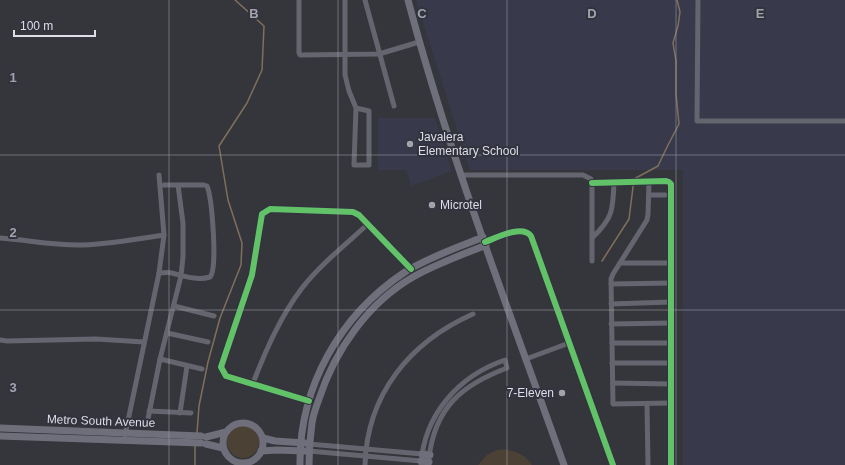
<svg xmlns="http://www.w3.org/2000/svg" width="845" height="465" viewBox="0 0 845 465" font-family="Arial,sans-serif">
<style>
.built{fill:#38394b}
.green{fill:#4c4135}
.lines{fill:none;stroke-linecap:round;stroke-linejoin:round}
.stream{stroke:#816f5d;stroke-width:1.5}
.street{stroke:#64656e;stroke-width:5}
.secondary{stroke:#6e6f7b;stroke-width:7}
.cycleway-casing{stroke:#32333f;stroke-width:8}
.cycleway{stroke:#61c268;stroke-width:6}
.grid{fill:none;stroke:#a2a3aa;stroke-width:1;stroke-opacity:0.55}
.poi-dot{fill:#a2a3aa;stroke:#32333f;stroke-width:1.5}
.labels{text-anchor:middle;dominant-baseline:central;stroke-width:4;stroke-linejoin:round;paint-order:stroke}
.poi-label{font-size:12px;fill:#dddee6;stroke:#32333f;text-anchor:start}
.street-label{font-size:12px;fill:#dddee6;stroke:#32333f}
.grid-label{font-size:13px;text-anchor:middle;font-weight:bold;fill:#a2a3aa;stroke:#32333f;stroke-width:4;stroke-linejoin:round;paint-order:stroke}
</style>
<rect width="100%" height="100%" fill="#35363c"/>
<g class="built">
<polygon points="416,0 845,0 845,465 683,465 683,170 470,170"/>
<polygon points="378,118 435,118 452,171 411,186 406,170 378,170"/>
</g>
<g class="green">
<circle cx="243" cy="442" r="16"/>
<path d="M497,450C511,448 524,453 532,465H478L487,455Z"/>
</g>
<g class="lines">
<g class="stream">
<polyline points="602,261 629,219 634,179 658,166 667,147 679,124 676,94 676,61 673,43 678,26 680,12 677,0"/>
<polyline points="197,433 199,406 208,362 220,318 241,265 242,243 228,200 219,146 247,103 262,70 264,26 235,0"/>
<polyline points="195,465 195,445"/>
</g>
<g class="street">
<polyline points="299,0 299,53 300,55 379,54 419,42"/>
<polyline points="345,0 345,75 349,91 356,108 354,164 354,165 369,165 369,111 356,108"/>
<polyline points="365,0 394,106"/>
<polyline points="698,0 697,121 845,121"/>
<polyline points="460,175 583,175 591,179 592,183 592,261"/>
<polyline points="649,182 648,214 647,220 613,274 611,279 613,404 670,403"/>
<polyline points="592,183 666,181 669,182 671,184 671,465"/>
<polyline points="649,195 665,195"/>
<path d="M0,238C28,240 55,246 83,245C110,244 137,239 164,235"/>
<path d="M592,238C613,218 613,210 614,182"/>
<path d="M485,242C496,238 522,224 531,236L613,465"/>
<polyline points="620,263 671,263"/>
<path d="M159,273C163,273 168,272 172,273C184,276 197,281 210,277C218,270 212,198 207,186L204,185H164"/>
<polyline points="611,284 671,283"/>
<polyline points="611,304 671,302"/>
<polyline points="174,306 214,316"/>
<polyline points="611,324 671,323"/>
<polyline points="167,333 208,342"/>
<polyline points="0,340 7,341 96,339 144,342"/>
<polyline points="612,343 671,343"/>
<polyline points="160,359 202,369"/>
<polyline points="526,359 569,343"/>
<polyline points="612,363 670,363"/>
<path d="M253,383C266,350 280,317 302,288C321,264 345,245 368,224"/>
<polyline points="613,383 670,384"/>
<polyline points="309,401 226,376 221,367 252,275 262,214 270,209 353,212 359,215 411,269"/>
<polyline points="647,404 648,465"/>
<polyline points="149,411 191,413"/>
<polyline points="180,413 187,366"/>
<polyline points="147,424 160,359 181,276 183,257 183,223 178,185"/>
<polyline points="125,435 159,273 164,235 159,175"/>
<polyline points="309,444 422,454"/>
<polyline points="309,451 421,461"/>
<path d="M365,465C367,394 410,342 473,314"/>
<path d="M421,465C424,415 458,376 505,360L507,368C462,385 435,407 429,458"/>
</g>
<g class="secondary">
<path d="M408,0C450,158 509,311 564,465"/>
<circle cx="243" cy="443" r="20"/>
<polyline points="0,428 201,436"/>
<polyline points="0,436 201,443"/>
<polyline points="206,437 226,432"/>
<polyline points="263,438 275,441 305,443"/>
<polyline points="206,444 223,448"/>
<polyline points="261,451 277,450 305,451"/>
<polyline points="422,454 430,455"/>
<polyline points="421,461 429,462"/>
<path d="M300,465C299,387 340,315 405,272C429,257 457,248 483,237"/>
<path d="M309,465C309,451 310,437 312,423C313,415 316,407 319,399C335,350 368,303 413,277C436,264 462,255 486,245"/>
</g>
<defs>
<g id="cycleway">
<polyline points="592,183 666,181 669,182 671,184 671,465"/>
<path d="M485,242C496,238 522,224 531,236L613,465"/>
<polyline points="309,401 226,376 221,367 252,275 262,214 270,209 353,212 359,215 411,269"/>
</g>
</defs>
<use href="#cycleway" class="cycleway-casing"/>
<use href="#cycleway" class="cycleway"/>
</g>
<path class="grid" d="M169,0V465M338,0V465M507,0V465M676,0V465M0,155H845M0,310H845"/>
<g class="poi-dot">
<circle cx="410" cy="144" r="4"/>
<circle cx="432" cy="205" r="4"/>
<circle cx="562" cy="393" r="4"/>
</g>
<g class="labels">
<g class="poi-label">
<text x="418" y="137">Javalera<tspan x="418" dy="14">Elementary School</tspan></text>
<text x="440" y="205">Microtel</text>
<text x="554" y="393" text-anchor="end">7-Eleven</text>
</g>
<g class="street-label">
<text transform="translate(101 421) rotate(2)">Metro South Avenue</text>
</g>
</g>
<g class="grid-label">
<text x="254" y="18">B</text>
<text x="422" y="18">C</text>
<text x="592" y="18">D</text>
<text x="760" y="18">E</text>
<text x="13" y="82">1</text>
<text x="13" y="237">2</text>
<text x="13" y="392">3</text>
</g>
<path d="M14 30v6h81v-6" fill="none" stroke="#dddee6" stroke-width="2"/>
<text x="20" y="30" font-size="12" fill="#dddee6" stroke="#32333f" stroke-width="3" paint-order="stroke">100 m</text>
</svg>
